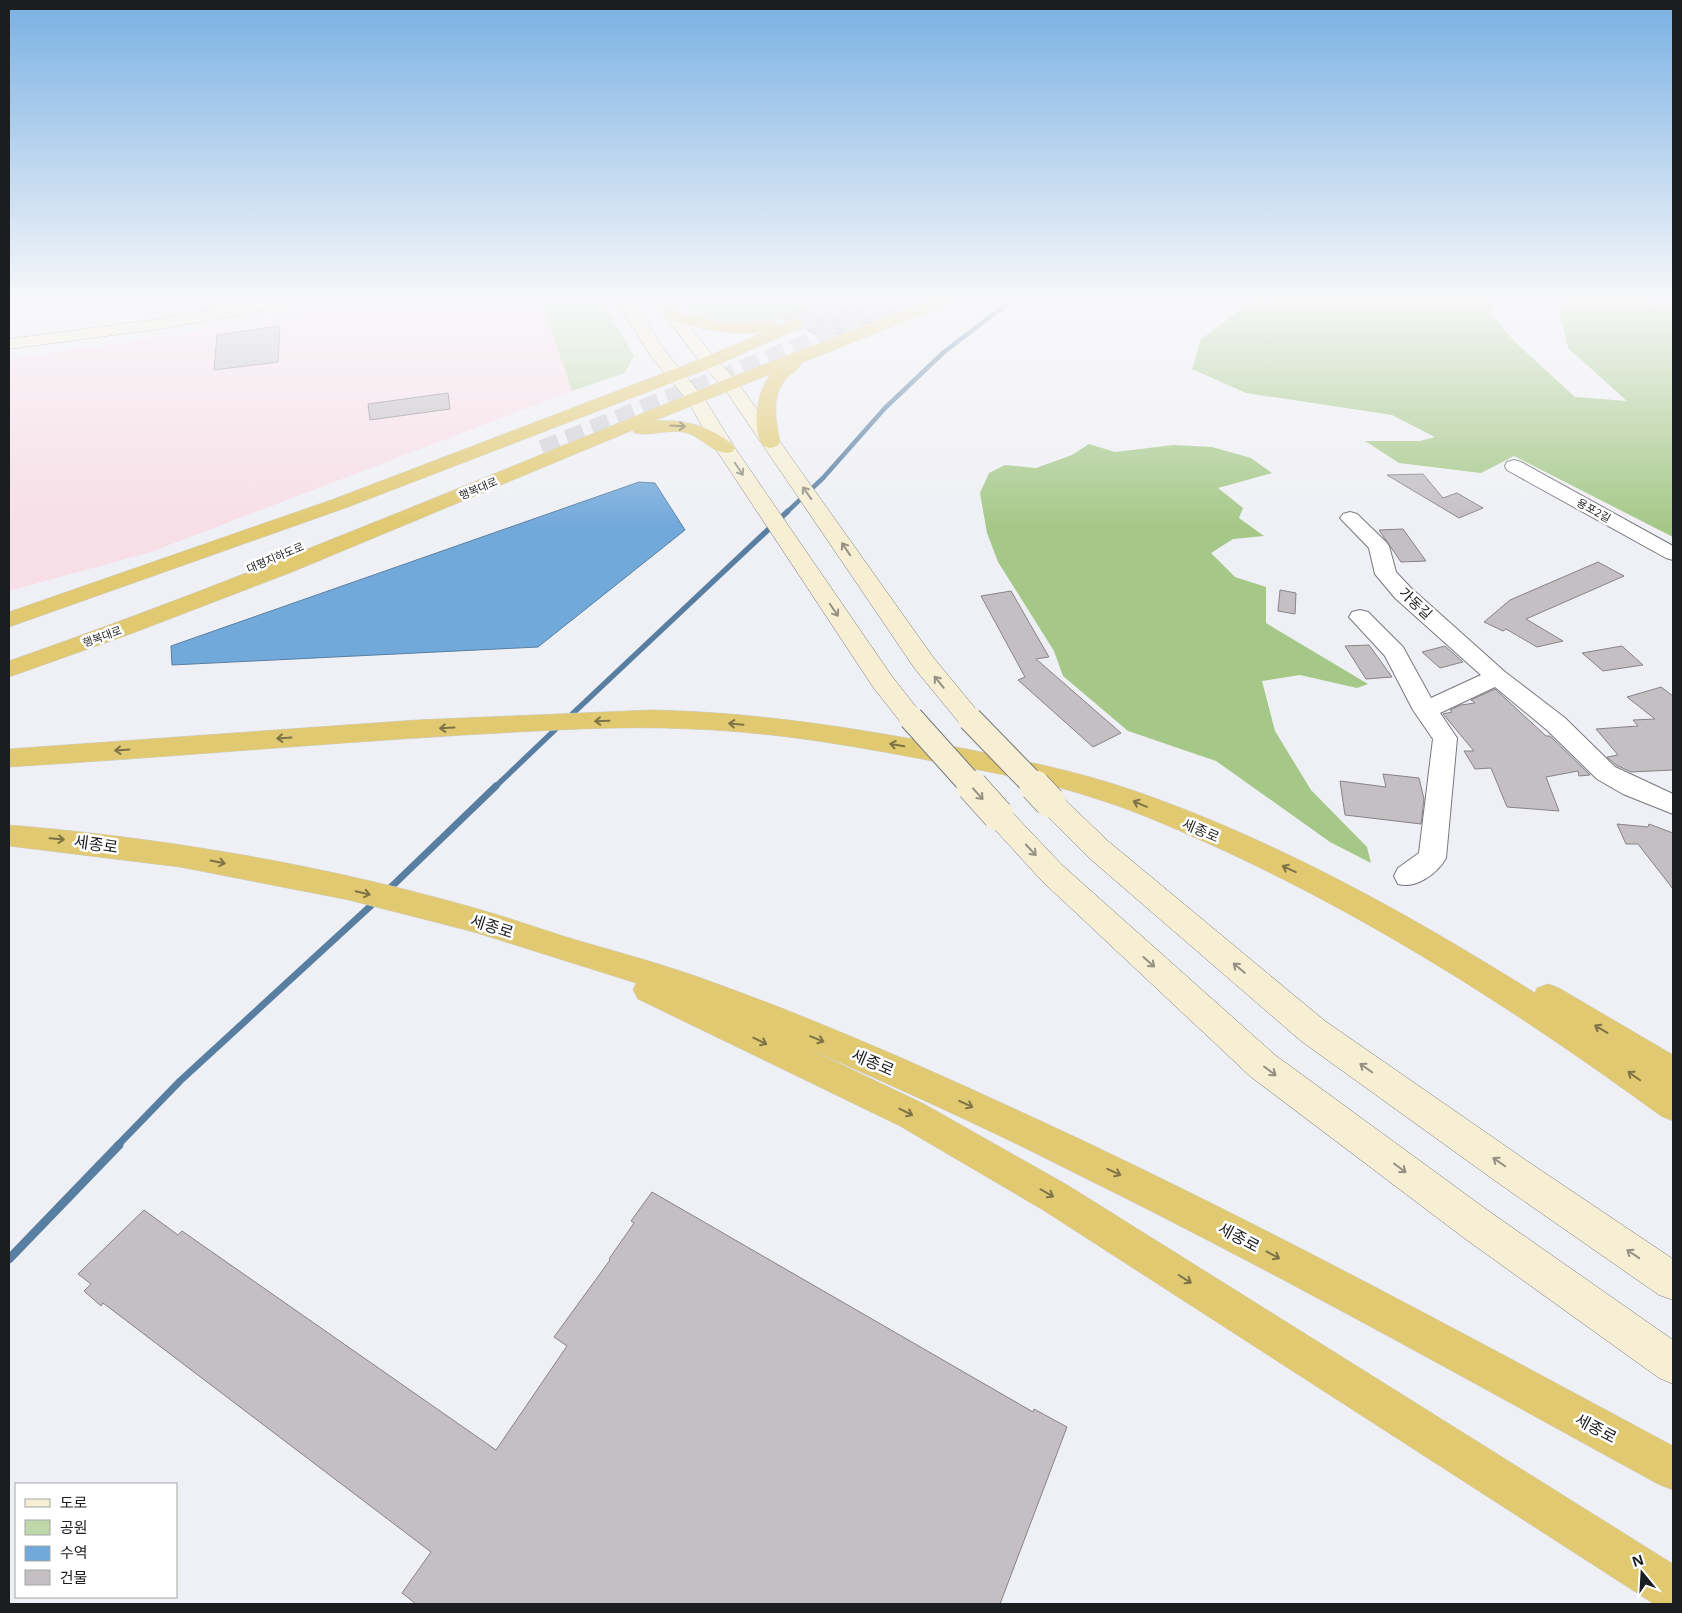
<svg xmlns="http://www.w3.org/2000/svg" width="1682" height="1613" viewBox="0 0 1682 1613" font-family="'Open Sans','Noto Sans KR',sans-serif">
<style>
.industrial{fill:#f8dee7}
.green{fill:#bed8aa}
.forest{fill:#a5c888}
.water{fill:#72a9db;stroke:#587fa2}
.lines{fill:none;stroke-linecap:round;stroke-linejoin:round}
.stream-far3{stroke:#587fa2;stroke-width:4.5}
.stream-far2{stroke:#587fa2;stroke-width:5.5}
.stream-far1{stroke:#587fa2;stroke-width:7}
.stream{stroke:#587fa2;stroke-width:9}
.building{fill:#c3bfc3;stroke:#878387}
.highway-tunnel{stroke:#cfd0d5;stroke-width:18;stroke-dasharray:18 9;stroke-linecap:butt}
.street-casing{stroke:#77787c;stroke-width:2}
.secondary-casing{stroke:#77787c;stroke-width:1}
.highway-casing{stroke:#cdcdce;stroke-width:1}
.street{fill:#fff;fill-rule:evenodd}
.secondary{fill:#f6efd4;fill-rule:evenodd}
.highway{fill:#e1c971;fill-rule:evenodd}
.secondary-bridge-far1-casing{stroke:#77787c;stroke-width:26;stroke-linecap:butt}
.secondary-bridge-casing{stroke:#77787c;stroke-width:32;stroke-linecap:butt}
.secondary-bridge-far1{stroke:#f6efd4;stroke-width:24}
.secondary-bridge{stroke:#f6efd4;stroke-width:31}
.oneway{stroke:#7e7348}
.oneway2{stroke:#949082}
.labels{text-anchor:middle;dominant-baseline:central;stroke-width:5;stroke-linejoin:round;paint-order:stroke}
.far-street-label{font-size:11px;fill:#1c1d1e;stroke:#fff}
.street-label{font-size:14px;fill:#1c1d1e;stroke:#fff}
.near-street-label{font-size:16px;fill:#1c1d1e;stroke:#fff}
</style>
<rect width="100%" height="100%" fill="#eff0f5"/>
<polygon class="industrial" points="356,300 541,300 572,391 151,552 9,591 9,359 265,321"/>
<g class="green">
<polygon points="541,300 601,300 634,356 625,373 572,391"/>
<polygon points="683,300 826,300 777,319 741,327 703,321 692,314"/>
</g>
<g class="forest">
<polygon points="1254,300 1492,300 1492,315 1515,342 1575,397 1627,401 1568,348 1559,309 1565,300 1639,300 1673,311 1673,537 1514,456 1481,473 1399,463 1365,441 1420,441 1435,437 1392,415 1246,393 1192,369 1201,339"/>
<polygon points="1089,444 1115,452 1173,445 1212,447 1251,458 1272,473 1218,488 1243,508 1239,518 1264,536 1233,539 1211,553 1235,577 1266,587 1266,623 1368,684 1357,688 1300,675 1262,681 1275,731 1311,790 1367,847 1371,863 1330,842 1216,761 1128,731 1063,676 1054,651 998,562 987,533 980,493 989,473 1005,465 1036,468 1072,455"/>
</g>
<polygon class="water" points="639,482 655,483 685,530 538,647 172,665 171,646"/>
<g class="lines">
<polyline class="stream-far3" points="787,512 823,478 885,408 944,352 1012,300"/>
<g class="stream-far2">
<polyline points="568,718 788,511"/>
<polyline points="495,787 560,725"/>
</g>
<g class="stream-far1">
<polyline points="387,891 496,786"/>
<polyline points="117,1146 180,1081 376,901"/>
</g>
<polyline class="stream" points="9,1259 119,1145"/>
</g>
<g class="building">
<polygon points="827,300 926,300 825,339 804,328 806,323 803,319 795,317 788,320 783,318"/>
<polygon points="280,326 278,362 214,370 217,335"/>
<polygon points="448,393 450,409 370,420 368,404"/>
<polygon points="1423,474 1443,498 1457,493 1483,508 1459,518 1387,475"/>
<polygon points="1403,529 1426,561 1401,562 1379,530"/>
<polygon points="1598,562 1624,576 1526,619 1563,641 1537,647 1506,629 1503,631 1484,622 1510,600"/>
<polygon points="1280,590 1296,593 1295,614 1278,611"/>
<polygon points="1011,591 1049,657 1036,659 1121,733 1093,747 1018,680 1025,677 981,596"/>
<polygon points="1369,645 1392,677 1366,679 1345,646"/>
<polygon points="1445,646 1463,662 1440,668 1422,652"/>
<polygon points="1622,646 1643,665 1603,671 1582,653"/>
<polygon points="1661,687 1673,696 1673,770 1631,772 1616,765 1607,757 1618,755 1596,729 1638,726 1633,720 1655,719 1627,697"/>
<polygon points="1495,689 1546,736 1550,736 1590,775 1579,776 1578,771 1546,777 1559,811 1507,807 1491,768 1475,769 1464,751 1474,751 1443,714 1452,712 1450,710 1461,705 1475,703 1471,700"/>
<polygon points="1383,774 1419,778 1424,799 1421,824 1345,815 1340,781 1386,787"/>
<polygon points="1617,824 1648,827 1649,824 1673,833 1673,889 1638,844 1626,844"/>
<polygon points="652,1192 1033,1412 1034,1409 1067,1427 1000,1604 416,1604 402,1593 431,1552 103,1303 101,1306 84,1291 91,1284 78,1274 144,1210 178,1235 182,1231 496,1450 567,1346 554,1337 610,1260 609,1259 634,1223 631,1221"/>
</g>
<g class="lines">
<g class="highway-tunnel">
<polyline points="796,324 858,300"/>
<polyline points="542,449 914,300"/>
</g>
<defs>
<g id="street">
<polygon points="1646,300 1673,300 1673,310 1649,303"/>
<polygon points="1514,460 1521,462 1673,546 1673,560 1666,558 1507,470 1505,466 1507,462"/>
<path d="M1350,512L1357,514L1386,542L1389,546L1396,572L1411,588L1505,672L1565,718L1615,767L1673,794V814L1623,794L1597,779L1547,730L1495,687L1440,713L1457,738L1446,858C1437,874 1416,889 1398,884L1394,876L1398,868L1419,853L1433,739L1413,710L1385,656L1349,617L1352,612L1360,610L1368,612L1403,647L1431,698L1481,675L1395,598L1375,574L1369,548L1340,518L1343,514Z"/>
</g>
<g id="secondary">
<polygon points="270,300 306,300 304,303 298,305 159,329 9,349 9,339 159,319"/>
<polygon points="616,300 632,300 665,351 704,398 735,448 891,675 920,712 924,718 920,724 911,727 902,724 873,687 715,448 687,400 652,358"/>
<polygon points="653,300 669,300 715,358 736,380 933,657 979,713 983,719 979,725 970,728 961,725 915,669 724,388 703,366"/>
<polygon points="1050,792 1060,795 1108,841 1325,1021 1527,1161 1673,1259 1673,1300 1659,1295 1501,1185 1301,1041 1088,857 1040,809 1036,802 1040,795"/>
<polygon points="998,805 1008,808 1062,865 1275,1055 1490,1212 1673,1340 1673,1384 1659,1378 1464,1238 1251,1077 1042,881 988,822 984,815 988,808"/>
</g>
<g id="highway">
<path d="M931,300H953L951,303L801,363C800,369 793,372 788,377C770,394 776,420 780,442L777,446L770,448L763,446C751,428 757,390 771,374L654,421C684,419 708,425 732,444L735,448L732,452C716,456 704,440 690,434C671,427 652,437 634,433L633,430L292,572L133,633L9,677V661C238,581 460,487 685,396C766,363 849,332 931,300Z"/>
<path d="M671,309C690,314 708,322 729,323C744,324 761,319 776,322L778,326L796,319L802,321L804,324L802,327L715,366L348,507L9,627V612L334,499L703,358L765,332C729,336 699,329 665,317L663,314L665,311Z"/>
<path d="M652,710C755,712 855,728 956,747C1017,759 1077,771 1135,791C1276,840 1409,914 1535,993L1537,988L1548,984L1559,988L1673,1055V1121L1661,1116C1524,1016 1382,924 1227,852C1185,833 1142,813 1097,799C1047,782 995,773 943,763C860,747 777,732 692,729C616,725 540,731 464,735C312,744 160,758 9,767V749L417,720Z"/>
<path d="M9,825C166,838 325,865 478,909C506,917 535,927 563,936C609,950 656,962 701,978C808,1016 913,1062 1017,1110C1240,1212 1457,1330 1673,1446V1490L1658,1484C1459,1375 1261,1264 1057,1164C976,1123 893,1086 809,1049L924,1104L1069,1186L1673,1564V1604H1654L1043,1210L900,1126L638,999L633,990L636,983L474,932L349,900L180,867L9,846Z"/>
</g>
</defs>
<use href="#street" class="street-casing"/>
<use href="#secondary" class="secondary-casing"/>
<use href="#highway" class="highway-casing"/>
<use href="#street" class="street"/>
<use href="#secondary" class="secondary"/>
<use href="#highway" class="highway"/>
<defs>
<g id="secondary-bridge-far1">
<polyline points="911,718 973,787"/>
<polyline points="970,719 1036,787"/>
</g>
<g id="secondary-bridge">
<polyline points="972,786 998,815"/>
<polyline points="1035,786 1050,802"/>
</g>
</defs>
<use href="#secondary-bridge-far1" class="secondary-bridge-far1-casing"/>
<use href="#secondary-bridge" class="secondary-bridge-casing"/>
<use href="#secondary-bridge-far1" class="secondary-bridge-far1"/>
<use href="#secondary-bridge" class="secondary-bridge"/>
</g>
<defs><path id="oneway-shaft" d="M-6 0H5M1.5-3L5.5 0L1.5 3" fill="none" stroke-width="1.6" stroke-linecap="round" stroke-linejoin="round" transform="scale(1.25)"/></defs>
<g class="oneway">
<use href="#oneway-shaft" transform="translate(678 426) rotate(3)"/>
<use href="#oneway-shaft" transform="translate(602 721) rotate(178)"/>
<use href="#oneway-shaft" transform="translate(736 724) rotate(-175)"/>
<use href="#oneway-shaft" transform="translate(447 728) rotate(177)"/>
<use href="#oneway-shaft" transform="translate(284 738) rotate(176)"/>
<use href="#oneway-shaft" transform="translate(897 745) rotate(-170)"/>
<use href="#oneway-shaft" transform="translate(122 750) rotate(176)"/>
<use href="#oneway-shaft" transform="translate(1140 804) rotate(-157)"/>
<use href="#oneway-shaft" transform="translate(57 839) rotate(5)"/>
<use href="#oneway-shaft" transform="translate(218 862) rotate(11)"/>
<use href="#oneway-shaft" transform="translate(1289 869) rotate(-155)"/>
<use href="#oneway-shaft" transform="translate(363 893) rotate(13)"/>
<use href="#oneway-shaft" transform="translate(1601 1029) rotate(-149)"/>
<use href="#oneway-shaft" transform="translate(817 1039) rotate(22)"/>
<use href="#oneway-shaft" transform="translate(760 1041) rotate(26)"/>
<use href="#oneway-shaft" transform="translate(1634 1076) rotate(-145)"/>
<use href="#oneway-shaft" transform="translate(966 1104) rotate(25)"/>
<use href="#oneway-shaft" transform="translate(906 1112) rotate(26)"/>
<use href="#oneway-shaft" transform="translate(1114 1172) rotate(25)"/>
<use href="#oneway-shaft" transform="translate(1047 1193) rotate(30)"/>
<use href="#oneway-shaft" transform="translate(1273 1255) rotate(28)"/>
<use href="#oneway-shaft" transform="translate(1185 1279) rotate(32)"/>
</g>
<g class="oneway2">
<use href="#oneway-shaft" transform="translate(739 469) rotate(56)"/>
<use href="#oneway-shaft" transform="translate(807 493) rotate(-126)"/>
<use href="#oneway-shaft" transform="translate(846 549) rotate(-124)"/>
<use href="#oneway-shaft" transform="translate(834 610) rotate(56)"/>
<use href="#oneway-shaft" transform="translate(939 682) rotate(-129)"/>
<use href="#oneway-shaft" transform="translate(978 794) rotate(48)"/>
<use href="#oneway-shaft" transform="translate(1031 850) rotate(47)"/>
<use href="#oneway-shaft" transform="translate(1149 962) rotate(42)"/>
<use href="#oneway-shaft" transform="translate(1239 968) rotate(-140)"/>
<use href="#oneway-shaft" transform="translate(1366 1068) rotate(-145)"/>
<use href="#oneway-shaft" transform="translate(1270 1071) rotate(37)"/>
<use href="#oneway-shaft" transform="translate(1499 1162) rotate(-145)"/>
<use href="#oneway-shaft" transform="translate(1400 1168) rotate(37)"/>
<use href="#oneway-shaft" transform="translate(1633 1254) rotate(-146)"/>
</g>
<linearGradient id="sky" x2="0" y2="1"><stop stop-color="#79b0e3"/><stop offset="0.57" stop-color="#f8f8fa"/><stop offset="1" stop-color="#f8f8fa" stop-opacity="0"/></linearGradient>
<rect width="1682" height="526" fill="url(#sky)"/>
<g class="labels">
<g class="far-street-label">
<text transform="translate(478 488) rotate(-23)">행복대로</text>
<text transform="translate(1594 510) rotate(29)">용포2길</text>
<text transform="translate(275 557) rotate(-23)">대평지하도로</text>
<text transform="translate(102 636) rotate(-20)">행복대로</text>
</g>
<g class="street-label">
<text transform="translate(1416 603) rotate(43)">가동길</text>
<text transform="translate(1201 830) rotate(23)">세종로</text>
</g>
<g class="near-street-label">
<text transform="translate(96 844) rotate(8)">세종로</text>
<text transform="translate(492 926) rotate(18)">세종로</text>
<text transform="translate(873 1062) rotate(23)">세종로</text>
<text transform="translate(1239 1237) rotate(28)">세종로</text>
<text transform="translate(1596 1428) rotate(28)">세종로</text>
</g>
</g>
<rect width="1682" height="1613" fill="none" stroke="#1c1d1e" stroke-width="20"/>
<rect x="15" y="1483" width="162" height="115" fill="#ffffff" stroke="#a4a5a5"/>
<rect x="25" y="1499" width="25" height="8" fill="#f6efd4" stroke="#a4a5a5"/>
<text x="60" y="1508" font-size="15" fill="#1c1d1e">도로</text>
<rect x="25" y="1520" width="25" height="15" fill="#bed8aa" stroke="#a4a5a5"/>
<text x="60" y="1533" font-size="15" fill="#1c1d1e">공원</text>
<rect x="25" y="1546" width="25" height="15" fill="#72a9db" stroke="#a4a5a5"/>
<text x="60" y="1558" font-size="15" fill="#1c1d1e">수역</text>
<rect x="25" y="1570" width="25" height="15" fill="#c3bfc3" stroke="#a4a5a5"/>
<text x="60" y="1583" font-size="15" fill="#1c1d1e">건물</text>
<g transform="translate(1642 1573) rotate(342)" stroke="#ffffff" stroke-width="4" paint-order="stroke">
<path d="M0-4L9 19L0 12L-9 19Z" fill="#1c1d1e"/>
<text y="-8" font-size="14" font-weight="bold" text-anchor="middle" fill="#1c1d1e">N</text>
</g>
</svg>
